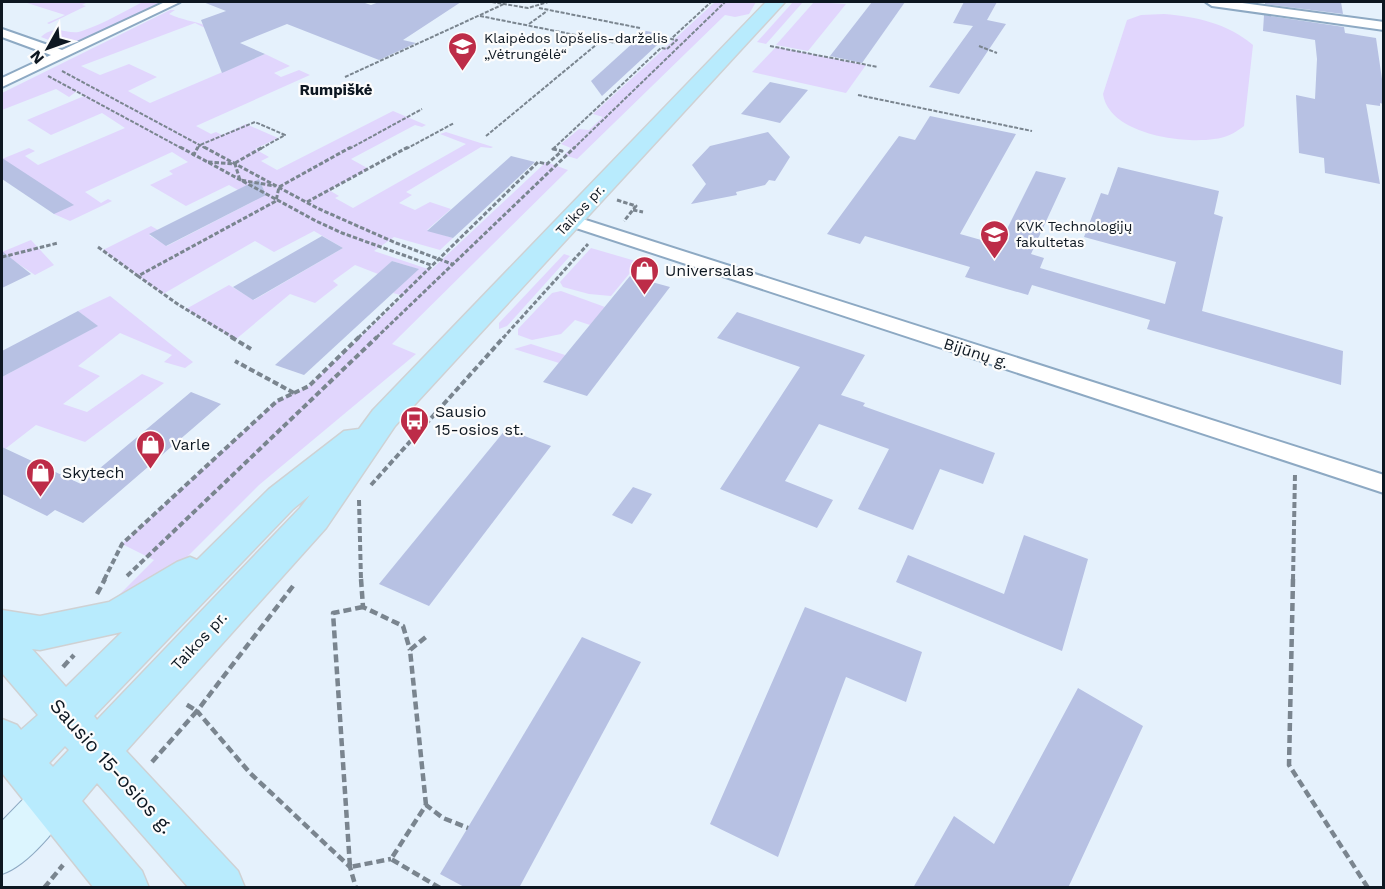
<svg xmlns="http://www.w3.org/2000/svg" width="1385" height="889" viewBox="0 0 1385 889" font-family="'Work Sans',sans-serif">
<style>
.green{fill:#e1d6fd}
.building{fill:#b7c1e3}
.lines{fill:none;stroke-linecap:round;stroke-linejoin:round}
.street-casing{stroke:#8da9c3;stroke-width:4}
.secondary-casing{stroke:#8da9c3;stroke-width:2}
.primary-casing{stroke:#cfd1d3;stroke-width:3}
.path-far3{stroke:#7a858f;stroke-width:2;stroke-dasharray:4 1.5;stroke-linecap:butt}
.path-far2{stroke:#7a858f;stroke-width:3;stroke-dasharray:4.5 2;stroke-linecap:butt}
.path-far1{stroke:#7a858f;stroke-width:4;stroke-dasharray:6 3;stroke-linecap:butt}
.path{stroke:#7a858f;stroke-width:4.5;stroke-dasharray:8 4;stroke-linecap:butt}
.street{fill:#fff;fill-rule:evenodd}
.secondary{fill:#dcf5fe;fill-rule:evenodd}
.primary{fill:#b8ebfd;fill-rule:evenodd}
.labels{text-anchor:middle;dominant-baseline:central;stroke-width:4.5;stroke-linejoin:round;paint-order:stroke}
.far-poi-label{font-size:14px;fill:#0d1721;stroke:#fcfcfc;text-anchor:start}
.far-street-label{font-size:14px;fill:#0d1721;stroke:#fcfcfc}
.far-neighbourhood-label{font-size:15px;font-weight:bold;fill:#0d1721;stroke:#fcfcfc}
.poi-label{font-size:16px;fill:#0d1721;stroke:#fcfcfc;text-anchor:start}
.street-label{font-size:16px;fill:#0d1721;stroke:#fcfcfc}
.near-street-label{font-size:20px;fill:#0d1721;stroke:#fcfcfc}
</style>
<rect width="100%" height="100%" fill="#e5f1fc"/>
<g class="green">
<polygon points="24,2 88,2 82,5 86,6 49,24 47,23 65,15"/>
<path d="M143,2H161L67,47L41,37C55,23 69,36 82,31C106,23 122,12 143,2Z"/>
<polygon points="715,2 756,2 749,14 735,17 725,15 577,159 564,155 571,148 561,144 579,129 589,130 603,117 593,114"/>
<polygon points="793,2 803,2 766,44 757,42"/>
<polygon points="814,2 846,4 808,51 776,45"/>
<path d="M170,10H175L169,14C182,20 194,21 207,26L205,28L195,23L81,66L100,75L129,64L157,77L128,91L150,103L265,54L290,66L274,73L281,77L299,70L310,75L196,126L211,134L216,132L222,135L246,124L278,138L255,149L269,157L261,161L277,170L393,111L426,125L422,127L415,125L351,159L369,169L329,190L339,196L335,198L353,208L466,144L440,134L446,132L493,147L491,148L481,147L406,192L412,195L399,203L415,210L430,202L451,209L427,230L453,238L440,250L394,237L374,251L431,270L546,162L568,170L392,344L416,354L259,485L167,577L115,599L154,560L122,544L277,401L309,386L404,296L393,293L418,269L392,261L378,274L355,265L333,281L338,285L315,303L290,294L235,340L186,309L229,285L254,300L343,248L314,231L274,252L255,241L163,294L103,250L151,226L158,230L149,235L167,246L256,200L229,185L186,206L150,185L173,174L169,171L188,162L172,152L85,192L101,203L108,199L112,201L70,221L54,214L22,172L2,180V159L29,148L35,151L25,156L38,165L125,128L102,113L51,135L27,120L84,96L77,91L69,97L56,89L2,110V93Z"/>
<path d="M1164,14C1197,17 1227,23 1253,45L1244,126C1235,133 1226,138 1214,139C1182,144 1109,134 1103,94L1127,20L1141,15Z"/>
<polygon points="776,47 866,65 846,93 752,72"/>
<polygon points="31,240 54,265 35,275 14,261 2,266 2,252"/>
<polygon points="591,248 639,262 611,296 589,294 563,287 560,282"/>
<polygon points="564,254 570,256 507,326 499,329 499,323"/>
<polygon points="561,291 605,307 590,325 575,320 561,334 532,340 518,335 518,329 552,293"/>
<polygon points="110,296 193,362 185,368 164,362 172,355 120,333 78,366 100,376 63,404 87,412 142,374 164,383 85,442 36,425 5,449 2,447 2,377 97,326 78,311"/>
<polygon points="531,344 565,355 559,363 514,349"/>
</g>
<g class="building">
<polygon points="203,2 362,2 371,5 379,2 461,2 403,40 416,43 379,60 287,24 240,43 265,54 222,73 201,20 226,11"/>
<polygon points="872,2 905,2 862,63 830,56"/>
<polygon points="964,2 997,2 987,20 1006,24 959,94 929,87 973,26 953,23"/>
<polygon points="1265,2 1341,2 1343,14 1265,4"/>
<polygon points="1264,15 1344,27 1345,33 1376,38 1383,86 1383,104 1380,103 1380,106 1366,104 1380,184 1325,173 1324,158 1299,153 1296,95 1315,99 1317,59 1315,40 1263,31"/>
<polygon points="646,31 668,35 602,96 591,81"/>
<polygon points="770,82 808,90 780,123 741,114"/>
<polygon points="930,116 1016,134 960,234 999,245 1036,171 1066,178 1031,254 1044,258 1040,268 1165,304 1176,262 1084,237 1101,193 1108,195 1118,167 1219,191 1214,214 1223,217 1202,311 1343,351 1341,385 1147,329 1150,320 1032,285 1028,295 965,277 970,267 865,236 860,244 827,234 899,136 915,140"/>
<polygon points="768,132 790,157 775,181 769,180 765,185 736,192 737,195 691,204 706,184 692,165 710,146"/>
<polygon points="511,156 535,162 453,238 427,231"/>
<polygon points="2,158 74,205 54,214 2,179"/>
<polygon points="259,179 266,195 166,246 149,234"/>
<polygon points="322,236 343,248 253,300 233,287"/>
<polygon points="2,251 31,274 2,288"/>
<polygon points="392,261 419,269 304,375 275,365"/>
<polygon points="630,276 670,287 587,396 543,382"/>
<polygon points="78,311 98,326 2,377 2,351"/>
<polygon points="737,312 865,355 841,395 865,403 863,406 995,453 983,484 940,469 913,530 858,509 889,449 819,424 785,481 833,500 817,528 720,489 800,367 717,338"/>
<polygon points="191,392 221,404 83,523 55,510 47,516 2,494 2,447 81,484"/>
<polygon points="506,429 551,446 429,606 379,584"/>
<polygon points="633,487 652,494 632,524 612,515"/>
<polygon points="1024,535 1088,559 1062,651 896,582 908,555 1004,594"/>
<polygon points="805,607 922,652 906,702 846,677 778,857 710,824"/>
<polygon points="582,637 641,662 519,888 466,888 440,874"/>
<polygon points="1078,688 1143,726 1068,888 913,888 954,816 994,844"/>
</g>
<g class="lines">
<defs>
<g id="street">
<polygon points="165,2 180,2 2,87 2,78 51,55 2,37 2,29 62,50"/>
<polygon points="1206,2 1235,2 1384,22 1384,30 1212,6"/>
<polygon points="570,215 1384,475 1384,493 564,224 561,220 564,216"/>
</g>
<path id="secondary" d="M52,779L67,785L73,800C63,824 27,866 2,874V821L37,785Z"/>
<path id="primary" d="M766,2H785L395,426L326,528L126,751L238,871L245,888H189L97,783L82,801L142,871L149,888H94L2,773V719L17,725L21,730L38,715L2,673V610L40,616L109,602L177,562L190,557L197,560L269,489L344,431L359,429L373,410ZM310,495L300,508L97,720L94,716L293,509ZM122,632L66,687L32,649L40,650ZM65,746L69,750L53,767L49,763Z"/>
</defs>
<use href="#street" class="street-casing"/>
<use href="#secondary" class="secondary-casing"/>
<use href="#primary" class="primary-casing"/>
<g class="path-far3">
<polyline points="492,2 528,8 548,2"/>
<polyline points="539,8 640,28"/>
<polyline points="480,16 621,44"/>
<polyline points="529,24 547,11"/>
<polyline points="770,46 878,67"/>
<polyline points="979,46 997,53"/>
<polyline points="62,71 207,149"/>
<polyline points="48,76 183,149"/>
<polyline points="345,77 504,4"/>
<polyline points="858,95 1032,131"/>
<polyline points="486,136 602,40"/>
<polyline points="197,149 200,145 255,122 285,135 260,149"/>
<polyline points="349,149 422,109"/>
<polyline points="406,149 454,123"/>
<polyline points="553,149 661,48 667,49 677,40 671,39 711,2"/>
<polyline points="573,149 725,2"/>
</g>
<g class="path-far2">
<polyline points="180,147 316,221 342,233 431,265"/>
<polyline points="204,147 317,208 396,243 452,264"/>
<polyline points="193,156 198,147"/>
<polyline points="208,162 235,164 240,180 275,186"/>
<polyline points="235,163 263,147"/>
<polyline points="617,200 636,206 624,221"/>
<polyline points="307,202 408,147"/>
<polyline points="633,210 643,212"/>
<polyline points="98,247 138,276"/>
<polyline points="2,257 58,243"/>
<polyline points="234,338 179,305 138,276 276,201 279,187 351,147"/>
<polyline points="358,338 538,162 547,164 562,151 553,149 555,147"/>
<polyline points="376,338 575,147"/>
<polyline points="503,338 588,244"/>
</g>
<g class="path-far1">
<polyline points="231,337 251,349"/>
<polyline points="294,393 309,386 359,337"/>
<polyline points="371,485 504,337"/>
<polyline points="359,500 361,580"/>
<polyline points="127,576 377,337"/>
<polyline points="104,580 122,544 277,401 294,393 235,361"/>
<polyline points="1293,580 1295,474"/>
</g>
<g class="path">
<polyline points="361,579 363,607 403,626 410,650"/>
<polyline points="1293,579 1289,765 1368,888"/>
<polyline points="293,586 197,711 250,773 350,867 356,888"/>
<polyline points="97,594 105,579"/>
<polyline points="363,607 333,613 350,867 391,859"/>
<polyline points="63,667 74,655"/>
<polyline points="152,762 197,711 184,703"/>
<polyline points="426,805 410,650 427,636"/>
<polyline points="44,888 63,865"/>
<polyline points="440,888 391,859 426,805 443,818 468,828"/>
</g>
<use href="#street" class="street"/>
<use href="#secondary" class="secondary"/>
<use href="#primary" class="primary"/>
</g>
<defs>
<symbol id="school-pin" viewBox="-11 -11 22 30"><path d="M0 17L-7.5 6A9.5 9.5 0 1 1 7.5 6Z" fill="#bd2c48" stroke="#fcfcfc"/><path d="M0-5L7-2L0 1L-7-2ZM-4 1L0 2.5L4 1V4Q0 6-4 4Z" fill="#fff"/></symbol>
<symbol id="university-pin" viewBox="-11 -11 22 30"><path d="M0 17L-7.5 6A9.5 9.5 0 1 1 7.5 6Z" fill="#bd2c48" stroke="#fcfcfc"/><path d="M0-5L7-2L0 1L-7-2ZM-4 1L0 2.5L4 1V4Q0 6-4 4Z" fill="#fff"/></symbol>
<symbol id="shop-pin" viewBox="-11 -11 22 30"><path d="M0 17L-7.5 6A9.5 9.5 0 1 1 7.5 6Z" fill="#bd2c48" stroke="#fcfcfc"/><path d="M-5-2.5h2.3a2.7 3.5 0 0 1 5.4 0H5L5.5 6h-11ZM-1.5-2.5h3a1.5 2.3 0 0 0-3 0Z" fill="#fff"/></symbol>
<symbol id="bus-pin" viewBox="-11 -11 22 30"><path d="M0 17L-7.5 6A9.5 9.5 0 1 1 7.5 6Z" fill="#bd2c48" stroke="#fcfcfc"/><path d="M-5-6H5V4H4V6H2V4H-2V6H-4V4H-5ZM-3.5-4V0h7V-4ZM-3.5 1.2v1.5H-2V1.2ZM2 1.2v1.5H3.5V1.2Z" fill="#fff"/></symbol>
</defs>
<g fill-rule="evenodd">
<use href="#school-pin" x="446" y="30" width="33" height="45"/>
<use href="#university-pin" x="978" y="218" width="33" height="45"/>
<use href="#shop-pin" x="628" y="254" width="33" height="45"/>
<use href="#bus-pin" x="398" y="404" width="33" height="45"/>
<use href="#shop-pin" x="134" y="428" width="33" height="45"/>
<use href="#shop-pin" x="24" y="456" width="33" height="45"/>
</g>
<g class="labels">
<g class="far-poi-label">
<text x="484" y="38">Klaipėdos lopšelis-darželis<tspan x="484" dy="16">„Vėtrungėlė“</tspan></text>
<text x="1016" y="226">KVK Technologijų<tspan x="1016" dy="16">fakultetas</tspan></text>
</g>
<g class="far-street-label">
<text transform="translate(580 210) rotate(-47)">Taikos pr.</text>
</g>
<g class="far-neighbourhood-label">
<text x="336" y="90">Rumpiškė</text>
</g>
<g class="poi-label">
<text x="665" y="270">Universalas</text>
<text x="435" y="411">Sausio<tspan x="435" dy="18">15-osios st.</tspan></text>
<text x="171" y="444">Varle</text>
<text x="62" y="472">Skytech</text>
</g>
<g class="street-label">
<text transform="translate(976 353) rotate(18)">Bijūnų g.</text>
<text transform="translate(199 641) rotate(-47)">Taikos pr.</text>
</g>
<g class="near-street-label">
<text transform="translate(112 766) rotate(48)">Sausio 15-osios g.</text>
</g>
</g>
<rect width="1385" height="889" fill="none" stroke="#0d1721" stroke-width="6"/>
<g transform="translate(48 48) rotate(230)" stroke="#fcfcfc" stroke-width="4.5" paint-order="stroke">
<path d="M0-4.5L10 22L0 15L-10 22Z" fill="#0d1721"/>
<text y="-9" font-size="16" font-weight="bold" text-anchor="middle" fill="#0d1721">N</text>
</g>
</svg>
